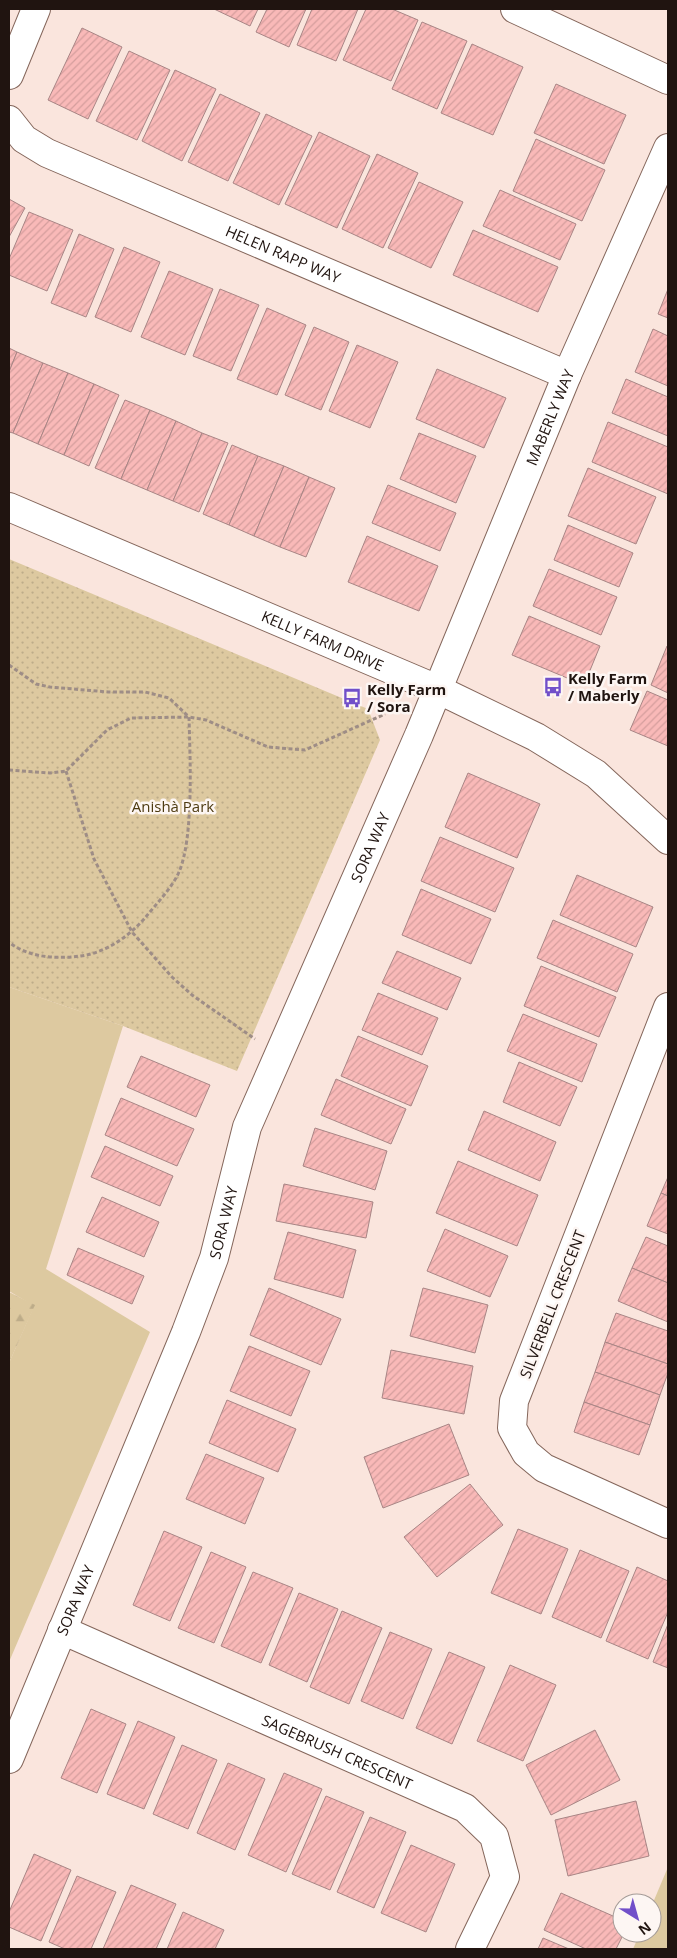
<svg xmlns="http://www.w3.org/2000/svg" width="677" height="1958" viewBox="0 0 677 1958" font-family="'Open Sans',sans-serif">
<style>
.grass{fill:#ddc9a0}
.forest{fill:url(#forest-firs)}
.park{fill:url(#park-dots)}
.building{fill:url(#building-hatch);stroke:#a88585}
.lines{fill:none;stroke-linecap:round;stroke-linejoin:round}
.street-casing{stroke:#84665b;stroke-width:30}
.secondary-casing{stroke:#84665b;stroke-width:30}
.path{stroke:#9e8d86;stroke-width:3;stroke-dasharray:4 2.5;stroke-linecap:butt}
.street{stroke:#fff;stroke-width:28}
.secondary{stroke:#fff;stroke-width:28}
.labels{text-anchor:middle;dominant-baseline:central;stroke-width:5;stroke-linejoin:round;paint-order:stroke}
.street-label{font-size:15px;fill:#201410;stroke:#fdf6f3}
.poi-label{font-size:15px;font-weight:bold;fill:#201410;stroke:#fdf6f3;text-anchor:start}
.park-label{font-size:15px;fill:#4d3a11;stroke:#fdf6f3}
</style>
<defs>
<pattern id="forest-firs" width="22" height="20" patternUnits="userSpaceOnUse" patternTransform="scale(1.25)"><rect width="22" height="20" fill="#ddc9a0"/><path d="M5 1l3.5 6h-7zM16 11l3.5 6h-7z" fill="#bdac89"/></pattern>
<pattern id="park-dots" width="8" height="8" patternUnits="userSpaceOnUse" patternTransform="scale(1.25)"><rect width="8" height="8" fill="#ddc9a0"/><path d="M2 2h.1M6 6h.1" fill="none" stroke="#bdac89" stroke-width="1.8" stroke-linecap="round"/></pattern>
<pattern id="building-hatch" width="6" height="6" patternUnits="userSpaceOnUse" patternTransform="scale(1.25)"><rect width="6" height="6" fill="#f9b9b8"/><path d="M-1 1l2-2M0 6l6-6M5 7l2-2" fill="none" stroke="#d59e9d"/></pattern>
</defs>
<rect width="100%" height="100%" fill="#fae5dd"/>
<g class="grass">
<polygon points="9,987 123,1026 46,1269 150,1332 9,1662 9,1363 34,1306 9,1291"/>
<polygon points="668,1867 668,1949 633,1949 640,1933 652,1933 652,1905"/>
</g>
<polygon class="forest" points="9,1292 35,1305 9,1363"/>
<polygon class="park" points="9,559 368,709 380,740 237,1071 123,1026 9,987"/>
<g class="building">
<polygon points="214,9 258,9 250,26"/>
<polygon points="267,9 306,9 289,47 256,32"/>
<polygon points="312,9 358,9 336,61 297,45"/>
<polygon points="366,9 392,9 418,20 391,81 343,60"/>
<polygon points="422,22 467,41 437,109 392,89"/>
<polygon points="82,28 122,47 88,119 48,100"/>
<polygon points="472,44 523,67 493,135 441,113"/>
<polygon points="129,51 170,70 137,140 96,121"/>
<polygon points="175,70 216,89 182,161 142,141"/>
<polygon points="556,84 626,115 604,164 534,133"/>
<polygon points="220,94 260,113 228,181 188,162"/>
<polygon points="266,114 312,136 279,205 233,183"/>
<polygon points="319,132 370,156 337,228 285,204"/>
<polygon points="536,139 605,170 582,221 513,191"/>
<polygon points="377,154 418,173 383,248 342,229"/>
<polygon points="419,182 463,202 431,268 388,248"/>
<polygon points="500,190 576,224 560,260 483,226"/>
<polygon points="9,199 25,208 9,237"/>
<polygon points="29,212 73,230 47,291 9,275 9,259"/>
<polygon points="473,230 558,267 538,312 453,275"/>
<polygon points="79,234 114,249 86,317 51,303"/>
<polygon points="124,247 160,262 131,332 95,317"/>
<polygon points="169,271 213,289 185,355 141,337"/>
<polygon points="220,289 259,305 231,371 193,356"/>
<polygon points="668,289 668,318 658,314"/>
<polygon points="267,308 306,325 277,395 237,379"/>
<polygon points="314,327 349,342 321,410 285,395"/>
<polygon points="653,329 668,336 668,386 635,372"/>
<polygon points="357,345 398,362 370,428 329,411"/>
<polygon points="9,348 17,352 9,372"/>
<polygon points="17,352 43,363 13,433 9,432 9,372"/>
<polygon points="43,363 68,373 38,444 13,433"/>
<polygon points="437,369 506,398 484,448 416,419"/>
<polygon points="68,373 94,384 64,455 38,444"/>
<polygon points="626,379 668,397 668,436 612,413"/>
<polygon points="94,384 119,395 89,466 64,455"/>
<polygon points="125,400 150,410 121,479 95,468"/>
<polygon points="150,410 176,421 147,490 121,479"/>
<polygon points="176,421 202,433 173,501 147,490"/>
<polygon points="608,422 668,447 668,494 592,462"/>
<polygon points="202,433 228,443 199,512 173,501"/>
<polygon points="419,433 476,456 456,503 400,479"/>
<polygon points="232,445 258,456 229,525 203,514"/>
<polygon points="258,456 284,466 254,536 229,525"/>
<polygon points="284,466 309,477 280,547 254,536"/>
<polygon points="588,468 656,497 636,544 568,516"/>
<polygon points="309,477 335,488 306,557 280,547"/>
<polygon points="388,485 456,513 440,551 372,523"/>
<polygon points="568,525 633,553 619,587 554,560"/>
<polygon points="367,536 438,566 419,611 348,582"/>
<polygon points="549,569 617,597 601,635 533,606"/>
<polygon points="529,616 600,646 584,685 512,655"/>
<polygon points="667,646 668,647 668,693 651,685"/>
<polygon points="647,691 668,700 668,746 630,730"/>
<polygon points="468,773 540,804 517,858 445,827"/>
<polygon points="440,837 514,868 495,912 421,881"/>
<polygon points="577,875 653,907 636,947 560,915"/>
<polygon points="421,889 491,919 471,964 402,935"/>
<polygon points="553,920 633,954 617,992 537,958"/>
<polygon points="397,951 461,978 447,1010 382,983"/>
<polygon points="541,966 616,997 599,1037 524,1006"/>
<polygon points="378,993 438,1018 422,1055 362,1030"/>
<polygon points="523,1014 597,1044 582,1082 507,1051"/>
<polygon points="358,1036 428,1066 411,1106 341,1076"/>
<polygon points="141,1056 210,1085 196,1117 127,1087"/>
<polygon points="519,1062 577,1087 560,1126 503,1102"/>
<polygon points="336,1079 406,1109 391,1144 321,1115"/>
<polygon points="121,1098 194,1129 177,1166 105,1135"/>
<polygon points="484,1111 556,1142 540,1181 468,1150"/>
<polygon points="315,1128 387,1151 375,1190 303,1166"/>
<polygon points="105,1146 173,1176 160,1206 91,1177"/>
<polygon points="458,1161 538,1195 517,1246 436,1213"/>
<polygon points="668,1177 668,1196 661,1193"/>
<polygon points="284,1184 373,1202 366,1238 276,1221"/>
<polygon points="661,1193 668,1196 668,1234 647,1226"/>
<polygon points="102,1197 159,1222 144,1257 86,1232"/>
<polygon points="445,1229 508,1256 490,1297 427,1271"/>
<polygon points="288,1232 356,1250 343,1298 274,1279"/>
<polygon points="646,1237 668,1246 668,1283 632,1268"/>
<polygon points="78,1248 144,1276 132,1304 67,1275"/>
<polygon points="632,1268 668,1283 668,1322 618,1301"/>
<polygon points="269,1288 341,1319 321,1365 250,1335"/>
<polygon points="423,1288 488,1305 475,1353 410,1336"/>
<polygon points="616,1313 668,1331 668,1364 605,1342"/>
<polygon points="605,1342 668,1364 668,1373 660,1395 595,1372"/>
<polygon points="249,1346 310,1371 291,1416 230,1391"/>
<polygon points="391,1350 473,1366 464,1414 382,1398"/>
<polygon points="595,1372 660,1395 650,1425 584,1402"/>
<polygon points="227,1400 296,1429 278,1472 209,1443"/>
<polygon points="584,1402 650,1425 639,1455 574,1432"/>
<polygon points="449,1424 469,1475 383,1508 364,1457"/>
<polygon points="206,1454 264,1478 245,1524 186,1499"/>
<polygon points="470,1484 503,1525 437,1577 404,1537"/>
<polygon points="518,1529 568,1549 541,1614 491,1593"/>
<polygon points="164,1531 202,1547 170,1621 133,1605"/>
<polygon points="580,1550 629,1571 601,1638 552,1617"/>
<polygon points="211,1552 246,1567 214,1643 178,1628"/>
<polygon points="637,1567 668,1581 668,1612 648,1659 606,1641"/>
<polygon points="253,1572 293,1588 261,1663 221,1646"/>
<polygon points="299,1593 338,1609 307,1682 269,1665"/>
<polygon points="342,1611 382,1628 349,1704 310,1687"/>
<polygon points="668,1624 668,1668 653,1662"/>
<polygon points="390,1632 432,1649 403,1719 361,1701"/>
<polygon points="449,1652 485,1667 452,1744 416,1728"/>
<polygon points="510,1665 556,1685 523,1761 477,1741"/>
<polygon points="91,1709 126,1724 97,1793 61,1778"/>
<polygon points="138,1721 175,1737 144,1809 107,1794"/>
<polygon points="595,1730 620,1780 551,1815 526,1765"/>
<polygon points="182,1745 217,1760 188,1829 153,1814"/>
<polygon points="228,1763 265,1779 235,1850 197,1833"/>
<polygon points="284,1773 322,1789 286,1872 248,1855"/>
<polygon points="326,1796 364,1812 330,1890 292,1874"/>
<polygon points="636,1801 649,1856 568,1876 555,1820"/>
<polygon points="370,1817 406,1832 374,1908 337,1892"/>
<polygon points="411,1845 455,1864 426,1932 381,1913"/>
<polygon points="34,1854 71,1870 41,1941 9,1927 9,1912"/>
<polygon points="77,1876 116,1892 91,1949 65,1949 49,1942"/>
<polygon points="131,1885 176,1904 156,1949 103,1949"/>
<polygon points="561,1893 622,1920 622,1933 624,1933 616,1949 586,1949 544,1930"/>
<polygon points="183,1912 224,1930 215,1949 167,1949"/>
<polygon points="543,1938 569,1949 538,1949"/>
</g>
<g class="lines">
<defs>
<g id="street">
<polyline points="515,9 668,80"/>
<polyline points="9,75 36,9"/>
<path id="s1" d="M9,120L24,139L47,153L567,375"/>
<polyline points="668,1007 514,1401 512,1428 526,1453 544,1468 668,1524"/>
<path id="s2" d="M62,1630L465,1808L494,1836L505,1877L470,1949"/>
<path id="s3" d="M9,1759L186,1332L214,1258L247,1127L419,735L567,375L668,148"/>
</g>
<g id="secondary">
<path id="s4" d="M9,507L437,689L536,737L596,774L668,840"/>
</g>
</defs>
<use href="#street" class="street-casing"/>
<use href="#secondary" class="secondary-casing"/>
<g class="path">
<path d="M9,665L36,684L50,687L108,692H145L169,698L189,717C190,757 194,837 179,872C172,888 156,904 145,918C128,937 107,952 81,956C57,959 28,958 9,942"/>
<polyline points="9,770 50,773 66,771 107,730 131,718 189,717 206,720 268,747 305,750 385,714"/>
<polyline points="66,771 94,859 132,932 172,977 192,995 255,1039"/>
</g>
<use href="#street" class="street"/>
<use href="#secondary" class="secondary"/>
</g>
<defs>
<symbol id="bus-bare" viewBox="-9 -9 18 18"><path d="M-5-6H5V4H4V6H2V4H-2V6H-4V4H-5ZM-3.5-4V0h7V-4ZM-3.5 1.2v1.5H-2V1.2ZM2 1.2v1.5H3.5V1.2Z" fill="#714fc9" stroke="#fdf6f3" stroke-width="2.5" paint-order="stroke"/></symbol>
</defs>
<g fill-rule="evenodd">
<use href="#bus-bare" x="539" y="673" width="28" height="28"/>
<use href="#bus-bare" x="338" y="684" width="28" height="28"/>
</g>
<g class="labels">
<g class="street-label">
<text stroke="none"><textPath href="#s1" startOffset="308">HELEN RAPP WAY</textPath></text>
<text stroke="none"><textPath href="#s3" startOffset="1448">MABERLY WAY</textPath></text>
<text stroke="none"><textPath href="#s4" startOffset="341">KELLY FARM DRIVE</textPath></text>
<text stroke="none"><textPath href="#s3" startOffset="982">SORA WAY</textPath></text>
<text stroke="none"><textPath href="#s3" startOffset="578">SORA WAY</textPath></text>
<text transform="translate(552 1304) rotate(-69)">SILVERBELL CRESCENT</text>
<text stroke="none"><textPath href="#s3" startOffset="172">SORA WAY</textPath></text>
<text stroke="none"><textPath href="#s2" startOffset="301">SAGEBRUSH CRESCENT</textPath></text>
</g>
<g class="poi-label">
<text x="568" y="678">Kelly Farm<tspan x="568" dy="17">/ Maberly</tspan></text>
<text x="367" y="689">Kelly Farm<tspan x="367" dy="17">/ Sora</tspan></text>
</g>
<g class="park-label">
<text x="173" y="806">Anishà Park</text>
</g>
</g>
<rect width="677" height="1958" fill="none" stroke="#201410" stroke-width="20"/>
<g transform="translate(637 1918) rotate(143)"><circle r="24" fill="#fdf6f3" stroke="#a59c98"/>
<path d="M0-4L9 19L0 12L-9 19Z" fill="#714fc9"/>
<text y="-8" font-size="14" font-weight="bold" text-anchor="middle" fill="#201410">N</text>
</g>
</svg>
